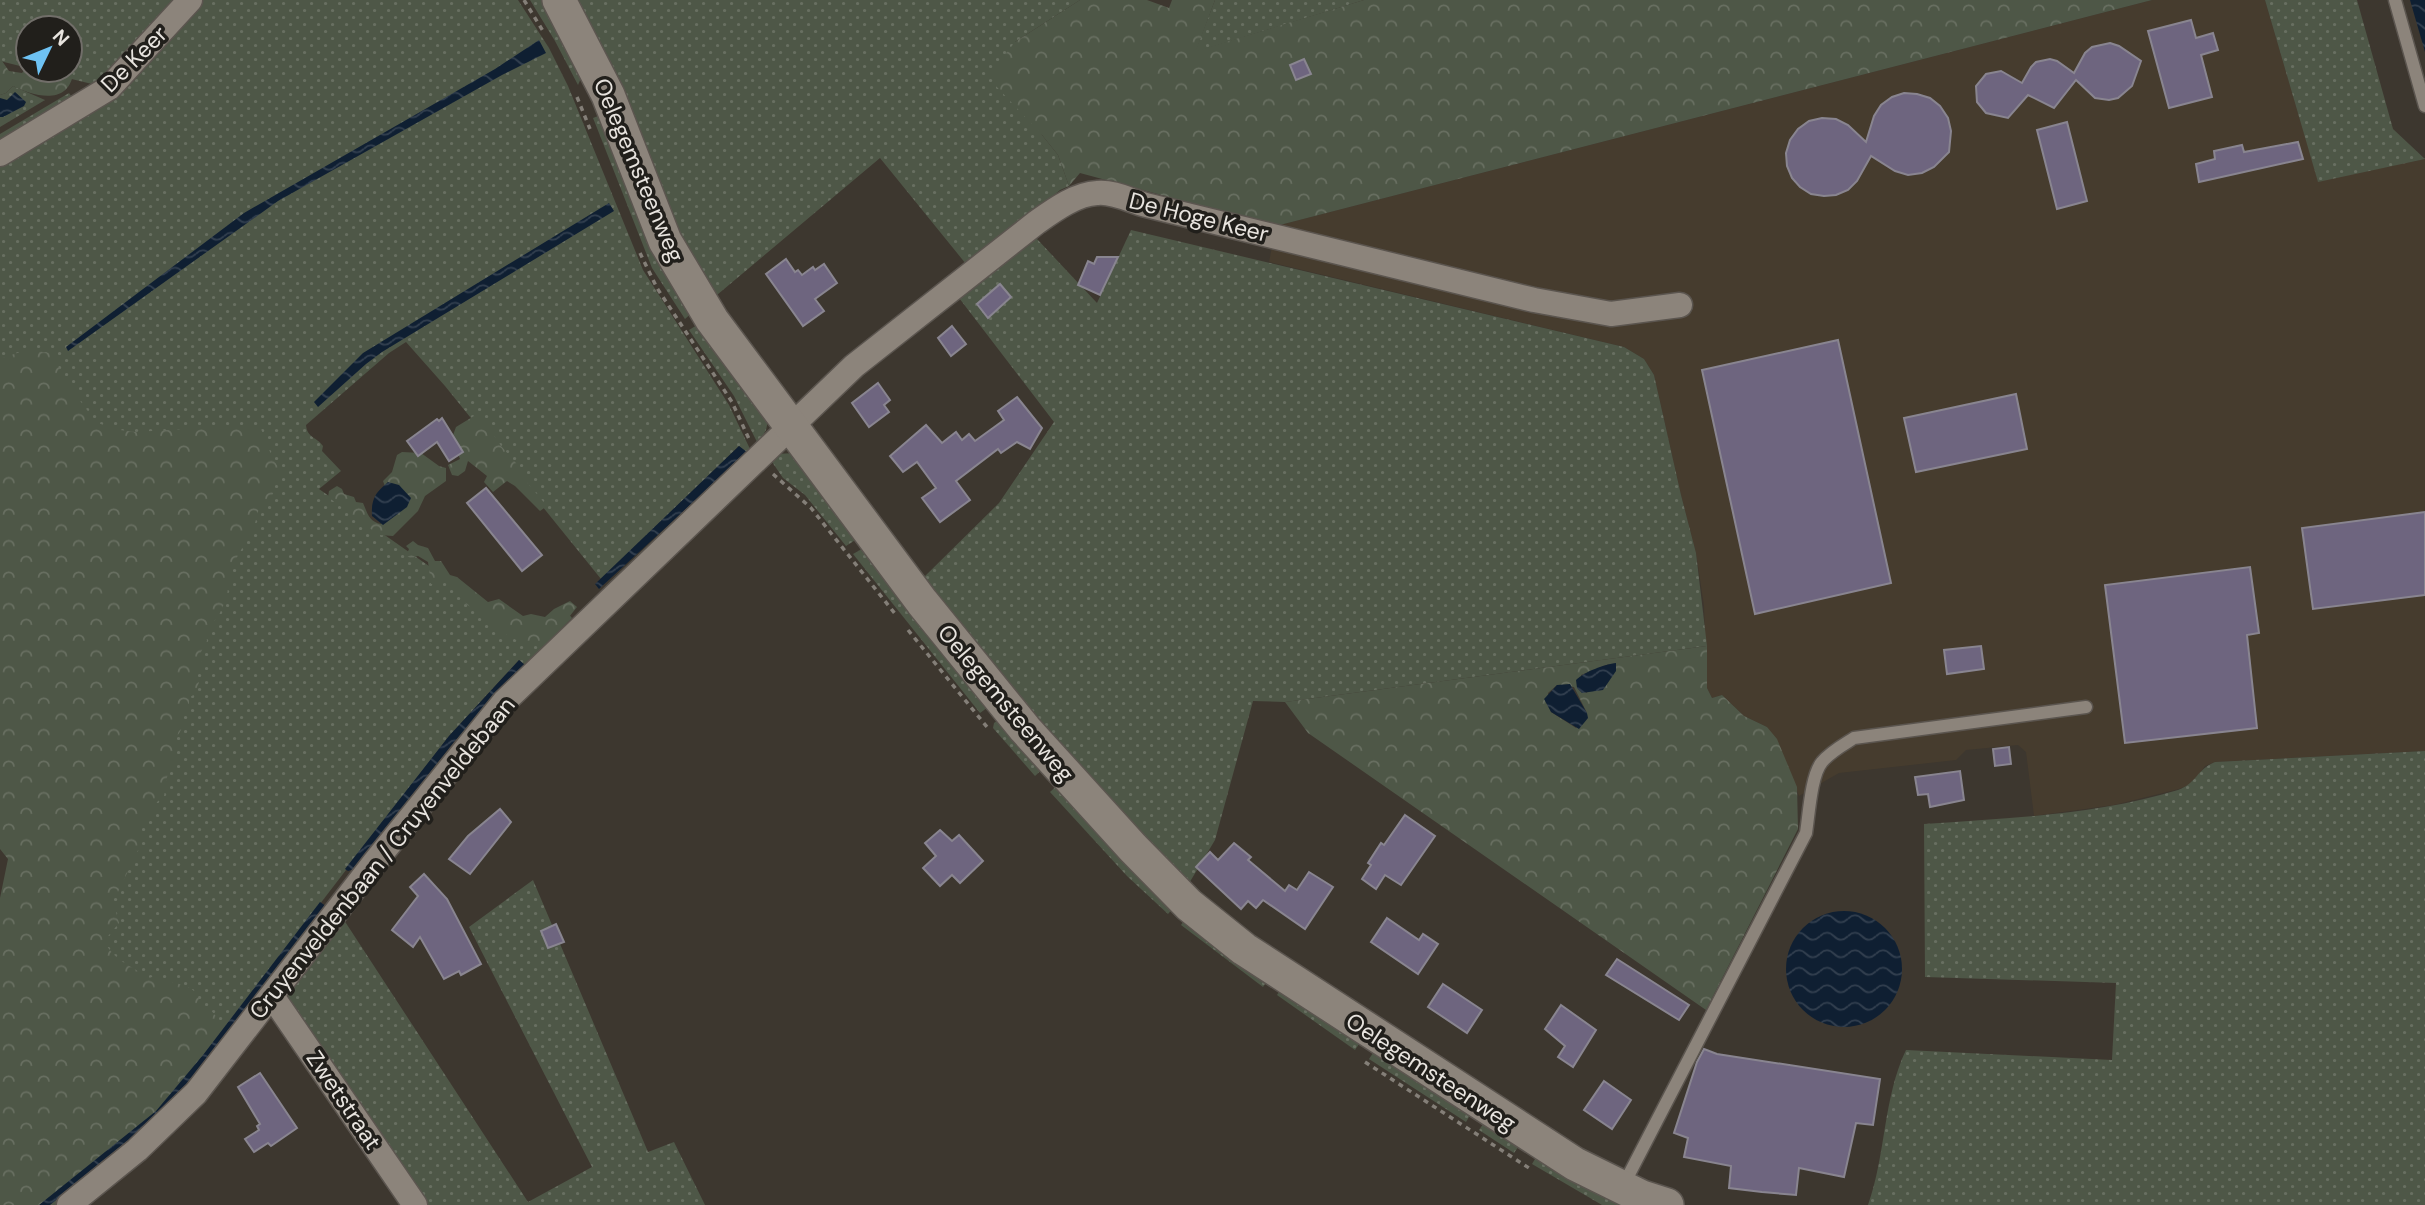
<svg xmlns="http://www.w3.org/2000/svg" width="2425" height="1205" viewBox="0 0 2425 1205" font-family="'DM Sans',sans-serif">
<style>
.built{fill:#463c2e}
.grass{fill:url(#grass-dots)}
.forest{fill:url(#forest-crowns);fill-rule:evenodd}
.water{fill:url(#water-waves)}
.building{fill:#6e657f;stroke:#898590;stroke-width:2}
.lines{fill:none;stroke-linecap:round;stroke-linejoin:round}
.lane-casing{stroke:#5b554f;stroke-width:15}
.street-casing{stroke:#5b554f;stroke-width:27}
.secondary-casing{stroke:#5b554f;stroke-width:36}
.path{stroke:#847f78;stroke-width:3.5;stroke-dasharray:5 5;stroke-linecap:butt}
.lane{stroke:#8c847b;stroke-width:12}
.street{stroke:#8c847b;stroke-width:24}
.secondary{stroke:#8c847b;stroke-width:33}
.labels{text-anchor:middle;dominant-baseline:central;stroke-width:7;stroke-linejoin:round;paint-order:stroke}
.street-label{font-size:23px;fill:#e8e4df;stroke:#211f1b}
</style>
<defs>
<pattern id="grass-dots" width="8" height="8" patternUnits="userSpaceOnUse" patternTransform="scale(1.75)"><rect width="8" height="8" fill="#4e5747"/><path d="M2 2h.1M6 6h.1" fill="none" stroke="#686f61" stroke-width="1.8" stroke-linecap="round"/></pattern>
<pattern id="forest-crowns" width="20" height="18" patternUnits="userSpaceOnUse" patternTransform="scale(1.75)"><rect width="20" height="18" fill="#4e5747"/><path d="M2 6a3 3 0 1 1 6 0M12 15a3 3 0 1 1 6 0" fill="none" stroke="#686f61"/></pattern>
<pattern id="water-waves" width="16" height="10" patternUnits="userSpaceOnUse" patternTransform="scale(1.75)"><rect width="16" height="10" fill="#0f1f32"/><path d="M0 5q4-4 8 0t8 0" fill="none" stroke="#323f4f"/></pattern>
</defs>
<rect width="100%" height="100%" fill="#3d372f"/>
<polygon class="built" points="2152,0 2265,0 2318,181 2425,159 2425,751 2215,762 2205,766 2192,784 2179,789 2114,805 2034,816 2026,752 2018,745 1966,750 1956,760 1839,773 1799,796 1789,769 1767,727 1744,716 1722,695 1712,698 1707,688 1704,606 1696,553 1681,495 1654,375 1644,359 1624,347 1269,262 1276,226"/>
<g class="grass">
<path d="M0,0H518L549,48L568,86L643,270L729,405L750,449V451L600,591L746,452L739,446L601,579L445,386L406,342L389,353L306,425C307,438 317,437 323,446L322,451L341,471L319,489L536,641L567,612L572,618L525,665L519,660L449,736L223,1030L78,942L98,439L0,382V160L96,85L35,70H70V28H28V68L0,61Z"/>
<polygon points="530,0 547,0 582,76 578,85 555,41"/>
<polygon points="574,0 1080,0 1015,42 1042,135 1058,155 1069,186 1060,190 1022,223 1097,303 1131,230 1624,347 1644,359 1654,375 1681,495 1696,553 1707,646 1285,702 1253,701 1215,840 1188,885 1075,765 920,581 999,503 1054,422 956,294 966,264 880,158 711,300 681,248"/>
<polygon points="1215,0 1364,0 1195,52"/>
<polygon points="2265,0 2357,0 2393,129 2425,159 2318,182"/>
<polygon points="13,86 45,100 0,127 0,95 6,93"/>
<polygon points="69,93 73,99 0,144 0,134"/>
<polygon points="598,116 605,118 694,311 685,319 652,268 597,128 593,118"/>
<polygon points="702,322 768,421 766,430 758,444 734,396 689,330"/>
<polygon points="795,453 860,537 846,546 805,495 783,478 770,459 776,454"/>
<polygon points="867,546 991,705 980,713 853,554"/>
<polygon points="998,720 1046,766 1035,776 993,728 994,723"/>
<path d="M2425,751V1205H1868C1886,1155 1883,1098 1906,1050L2112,1060L2116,983L1925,977L1924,824C2009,818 2096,815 2178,790C2196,784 2197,769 2215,762Z"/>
<polygon points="1061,782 1175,906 1168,914 1127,876 1050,792"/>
<polygon points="533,880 648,1152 674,1142 705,1205 428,1205 284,998 342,917 528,1202 592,1167 469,927"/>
<polygon points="1187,916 1270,977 1263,987 1181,925"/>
<polygon points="1282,987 1361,1041 1355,1050 1277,995"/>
<polygon points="1375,1050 1472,1112 1466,1122 1369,1059"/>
<polygon points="1485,1121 1521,1143 1514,1153 1479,1130"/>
<polygon points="1538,1154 1634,1205 1602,1205 1532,1164"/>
</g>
<g class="forest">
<polygon points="1080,0 1147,0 1169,8 1172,0 1215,0 1196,51 1364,0 2152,0 1276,226 1080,173 1069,186 1058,155 1042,135 995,85 995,67 1015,42"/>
<path d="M0,58L9,71L22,73L28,66V70H69L73,74C68,106 33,96 13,86L6,93L0,95Z"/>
<path d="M35,351L51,353L69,386L96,422L113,429L135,432L235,426L261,429C268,444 270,457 281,471L274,481L273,494L259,508L254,527L236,559L228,586L227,597L219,615L206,632L207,641L201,652L202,663L195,675L199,682L196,693L189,698V705C180,715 187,728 175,738L176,763L167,777L164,796L157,802L152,817L138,825L141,844L117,894L111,896L110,905L116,912L119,923L104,941C114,961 132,966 149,978L158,975C177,989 196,979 201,1006L208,1007L220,1021L230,1028L234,1039L60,1205H0V898L8,859L0,849V359L17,353Z"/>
<polygon points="474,416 484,420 501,446 516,463 525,480 547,506 540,511 515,486 507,481 493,492 484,482 487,476 468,461 465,471 458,476 452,475 448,465 460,459 452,438 456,427"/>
<path d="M402,452L421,453L439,466L446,468V481L425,496L418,511L393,536L379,535L332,500L328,497L329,491L337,486L342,489L344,494L354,497L356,502L363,503C367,512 369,522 381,524L386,489L383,481L392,472L397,455Z"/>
<path d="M413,541L418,545L428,548L435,561H441L450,575L457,577L488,602L499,599L523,616L531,614L545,617L554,609L570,601L577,607C543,650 540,656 490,625V621L466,604L460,591L445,582L431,584L428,562L418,556L411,558L406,556L409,549L406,546Z"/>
<path d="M1707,646V688L1712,698L1722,695L1744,716L1767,727L1777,739L1797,787L1798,829L1706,1010L1308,733L1285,702ZM1609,664L1592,689L1586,693L1581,675ZM1557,685L1574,687L1587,713L1576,728L1551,712L1548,693Z"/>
</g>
<g class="water">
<polygon points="2410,0 2425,0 2425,52"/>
<polygon points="539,40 546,53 502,75 278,201 68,351 66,347 244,213 495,69"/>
<polygon points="15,92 26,102 24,106 3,117 0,117 0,98 7,100"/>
<polygon points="609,203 614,211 382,352 366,364 318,407 314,402 363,353"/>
<polygon points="739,446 747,452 738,461 599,589 595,584"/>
<path d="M388,482L399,485L411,498L407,507L383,525L372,516C371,499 375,493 388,482Z"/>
<polygon points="519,660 525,665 454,742 354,869 348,871 345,869 449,736"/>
<path d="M1616,663V671L1603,690L1582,693L1577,688L1576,680C1584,672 1605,664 1616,663Z"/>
<polygon points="1570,684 1587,713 1588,718 1579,729 1551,712 1544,699 1557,685"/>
<polygon points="320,902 326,906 176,1099 159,1117 50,1205 39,1205 156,1111 203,1055"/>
<circle cx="1844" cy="969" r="58"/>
</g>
<g class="building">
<polygon points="2191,20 2196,38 2213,33 2218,50 2201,55 2212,97 2169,108 2148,31"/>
<polygon points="2110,43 2119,46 2141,61 2132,86 2118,98 2109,100 2095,98 2076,80 2054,108 2028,95 2008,118 1986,113 1977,102 1976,86 1986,74 2001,71 2022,83 2031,67 2036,62 2050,59 2057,61 2074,73 2085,53 2092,47"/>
<polygon points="1304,59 1311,74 1296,80 1290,65"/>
<polygon points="1904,93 1917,94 1930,98 1940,106 1948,118 1951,131 1949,152 1934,167 1922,173 1908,175 1895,171 1871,156 1857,181 1848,190 1836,195 1824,196 1811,194 1800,187 1792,178 1787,166 1786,153 1790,140 1798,129 1809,121 1822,118 1836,119 1848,125 1866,142 1874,116 1881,105 1892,97"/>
<polygon points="2067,122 2087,201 2057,209 2037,130"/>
<polygon points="2298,142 2303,159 2199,182 2196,164 2215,159 2214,151 2242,145 2244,152"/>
<polygon points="1097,257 1118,257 1100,295 1078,285 1088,261 1094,264"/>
<polygon points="786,259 795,272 798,270 802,275 813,267 815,270 824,264 837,283 815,299 824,311 803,326 766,274"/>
<polygon points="1000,284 1011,297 988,318 977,304"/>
<polygon points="952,326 966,344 951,356 938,338"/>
<polygon points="1838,340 1891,583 1755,614 1702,370"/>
<polygon points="878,383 890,400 884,405 889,412 869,427 852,403"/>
<polygon points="2016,394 2027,449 1916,472 1904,418"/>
<polygon points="1017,397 1042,428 1030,449 1017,442 1001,453 998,449 956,481 970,500 940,522 922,498 936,488 917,462 903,472 890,456 926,425 942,443 956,432 962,440 969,434 975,441 1004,420 998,411"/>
<polygon points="442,418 463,452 449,461 437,442 418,456 407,441 437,419 439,421"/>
<polygon points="486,488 542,555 522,571 467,503"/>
<polygon points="2425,512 2425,595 2313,609 2302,528"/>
<polygon points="2250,567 2259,633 2247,635 2257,728 2125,743 2105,585"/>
<polygon points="1981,646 1984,669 1947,674 1944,650"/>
<polygon points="2009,747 2011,764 1995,766 1993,749"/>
<polygon points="1960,771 1964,800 1930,807 1928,794 1918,795 1915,777"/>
<polygon points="500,809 511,822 470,874 449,859 468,836"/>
<polygon points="1405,815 1435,836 1401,885 1385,875 1376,889 1362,879 1371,865 1368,863 1381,843 1384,845"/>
<polygon points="940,830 952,841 959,835 983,861 960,883 952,875 940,886 923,868 936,856 925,843"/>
<polygon points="1234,843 1251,857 1248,860 1285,891 1289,885 1297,890 1309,872 1333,887 1305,929 1263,900 1256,908 1248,901 1241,909 1196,867 1210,852 1218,860"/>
<polygon points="424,874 447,899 481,964 461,975 459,971 444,979 420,937 413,947 392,930 418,896 410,887"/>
<polygon points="1387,918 1419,940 1423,934 1438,944 1418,974 1371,942"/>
<polygon points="556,924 564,942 548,948 541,931"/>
<polygon points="1617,959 1689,1005 1679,1020 1606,975"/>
<polygon points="1443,984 1482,1010 1467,1033 1428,1007"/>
<polygon points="1561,1005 1596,1030 1573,1067 1558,1057 1565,1046 1545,1029"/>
<polygon points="1704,1049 1717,1054 1880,1079 1873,1125 1856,1123 1844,1177 1799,1168 1796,1195 1762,1192 1729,1188 1731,1166 1684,1157 1688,1138 1674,1133 1697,1062"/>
<polygon points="260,1073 297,1128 271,1146 268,1143 254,1152 245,1139 259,1130 257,1126 260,1124 238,1087"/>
<polygon points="1604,1081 1631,1100 1612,1129 1584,1110"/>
</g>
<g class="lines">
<defs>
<g id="lane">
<polyline points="2395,0 2425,106"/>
<path d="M1623,1186L1806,833C1809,814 1811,775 1822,762C1830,752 1843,745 1854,738L2086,707"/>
</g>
<g id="street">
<polyline points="0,154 109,88 190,0"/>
<polyline points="272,996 415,1205"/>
<path d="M69,1205L137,1150L196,1093L374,863L504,702L854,366L1037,222C1054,210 1076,194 1097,193C1113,191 1131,201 1146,205L1534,300L1611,314L1680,305"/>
</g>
<polyline id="secondary" points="559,0 608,95 665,241 712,320 922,602 1025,729 1133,848 1189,905 1244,949 1575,1164 1642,1197 1667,1205"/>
</defs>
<use href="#lane" class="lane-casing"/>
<use href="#street" class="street-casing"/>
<use href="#secondary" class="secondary-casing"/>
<g class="path">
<polyline points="524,0 543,31"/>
<polyline points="577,97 590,129"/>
<polyline points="640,253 657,288 732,402 749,439"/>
<polyline points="773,474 811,508 896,615"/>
<polyline points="908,630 987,727"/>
<polyline points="1365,1062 1529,1168"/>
</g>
<use href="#lane" class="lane"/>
<use href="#street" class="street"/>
<use href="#secondary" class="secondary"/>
</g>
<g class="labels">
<g class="street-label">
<text transform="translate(134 59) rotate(-45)">De Keer</text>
<text transform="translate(639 170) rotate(67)">Oelegemsteenweg</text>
<text transform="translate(1199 217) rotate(14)">De Hoge Keer</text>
<text transform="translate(1006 703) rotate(50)">Oelegemsteenweg</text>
<text transform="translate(382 858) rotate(-51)">Cruyenveldenbaan / Cruyenveldebaan</text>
<text transform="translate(1431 1072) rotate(33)">Oelegemsteenweg</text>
<text transform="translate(344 1100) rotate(56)">Zwetstraat</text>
</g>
</g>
<g transform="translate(49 49) rotate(47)"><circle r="33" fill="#211f1b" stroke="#716e69" stroke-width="2"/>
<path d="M0-5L12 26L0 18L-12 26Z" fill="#6ec2f3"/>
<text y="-10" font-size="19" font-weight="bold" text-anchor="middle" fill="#e8e4df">N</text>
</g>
</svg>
